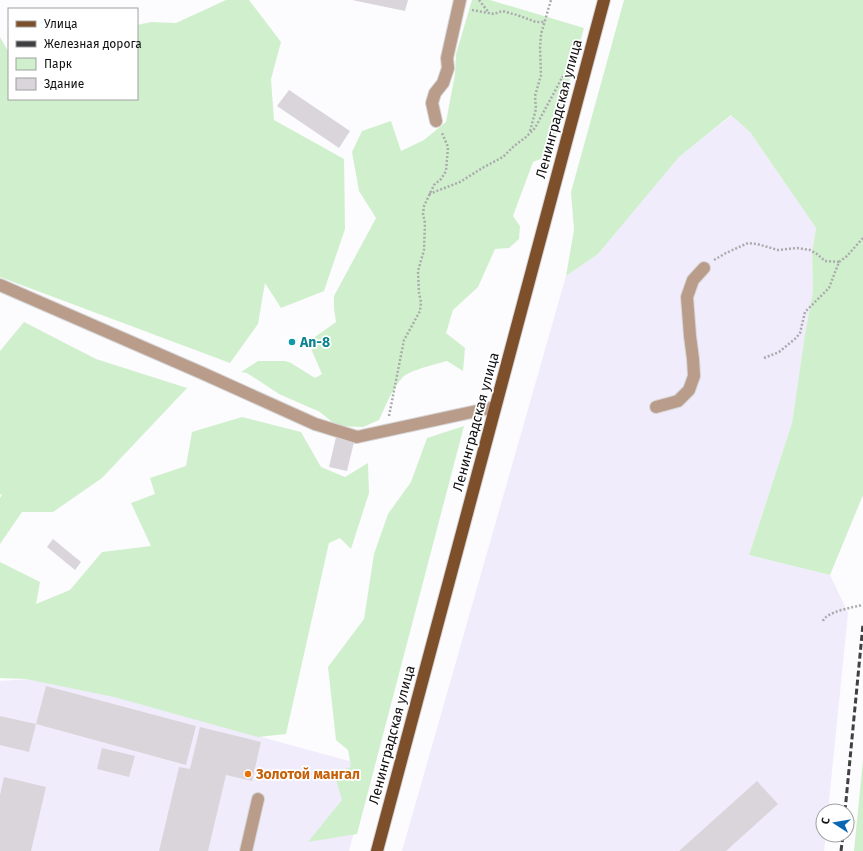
<svg xmlns="http://www.w3.org/2000/svg" width="863" height="851" viewBox="0 0 863 851" font-family="'Fira Sans',sans-serif">
<style>
.built{fill:#f0ecfb}
.green{fill:#d0f0cd}
.building{fill:#dad5db}
.lines{fill:none;stroke-linecap:round;stroke-linejoin:round}
.minor-casing{stroke:#d6d6d8;stroke-width:14}
.major-casing{stroke:#d6d6d8;stroke-width:14}
.path{stroke:#abaaad;stroke-width:2.5;stroke-dasharray:2 2;stroke-linecap:butt}
.minor{stroke:#b99d8a;stroke-width:12}
.major{stroke:#7e4f2b;stroke-width:12}
.rail{stroke:#404042;stroke-width:3;stroke-dasharray:6 3;stroke-linecap:butt}
.culture-dot{fill:#0f9aa8;stroke:#fff;stroke-width:1.5}
.food-dot{fill:#e8710a;stroke:#fff;stroke-width:1.5}
.labels{text-anchor:middle;dominant-baseline:central;stroke-width:3.5;stroke-linejoin:round;paint-order:stroke}
.street-label{font-size:14px;fill:#111113;stroke:#fff}
.culture-label{font-size:14px;font-weight:bold;fill:#0d838f;stroke:#fff;text-anchor:start}
.food-label{font-size:14px;font-weight:bold;fill:#c56008;stroke:#fff;text-anchor:start}
</style>
<rect width="100%" height="100%" fill="#fcfbfe"/>
<g class="built">
<polygon points="732,115 750,132 816,228 812,253 813,291 805,334 792,423 749,555 830,575 848,613 828,811 823,811 823,835 826,835 824,851 402,851 566,276 598,254 679,157"/>
<polygon points="46,678 371,767 349,851 0,851 0,681"/>
</g>
<g class="green">
<polygon points="226,0 249,0 281,42 271,79 274,120 344,159 345,229 324,291 281,308 265,283 258,324 230,363 0,277 0,37 9,53 9,99 137,99 137,25 151,22 176,23"/>
<path d="M472,0H490L584,28L561,110L551,155L533,162L513,216L520,226L519,239L509,248L495,249L478,287L453,310L446,333L465,348L463,371L447,361C437,364 410,370 403,377C393,387 385,407 379,420L363,427L337,426L320,412L279,394L247,373L241,372L258,361H285L291,363L315,378L322,374L312,351L315,337L336,322L334,308V296L376,218L359,191L352,152L362,131L391,121L401,151L424,140L446,122L455,74L456,54Z"/>
<polygon points="624,0 863,0 863,495 830,575 749,555 792,423 805,334 813,291 812,253 816,228 750,132 731,115 679,157 598,254 566,276 574,230 571,192"/>
<polygon points="24,322 96,359 187,388 102,478 53,512 22,512 0,544 0,498 2,495 0,494 0,351"/>
<polygon points="242,417 301,432 321,467 345,477 368,463 369,493 351,549 340,538 329,543 286,734 258,737 114,697 26,679 0,678 0,562 40,582 36,604 70,590 102,552 151,546 131,503 155,494 150,478 186,466 192,432"/>
<polygon points="464,426 357,834 308,842 342,800 334,773 351,767 348,750 336,740 328,667 364,619 374,554 388,514 411,482 427,438"/>
<polygon points="863,760 863,851 854,851"/>
</g>
<g class="building">
<polygon points="352,0 408,0 405,11"/>
<polygon points="289,90 350,131 339,148 277,106"/>
<polygon points="336,437 354,442 347,471 329,467"/>
<polygon points="53,539 81,562 75,570 47,547"/>
<polygon points="46,686 196,726 186,765 36,724 29,752 0,745 0,716 36,724"/>
<polygon points="200,727 261,742 252,781 226,775 208,851 159,851 179,767 190,769"/>
<polygon points="102,748 135,756 129,777 97,769"/>
<polygon points="4,777 46,787 31,851 0,851 0,795"/>
<polygon points="757,781 778,804 726,851 679,851"/>
</g>
<g class="lines">
<defs>
<g id="minor">
<polyline points="436,121 432,103 435,93 443,83 448,68 447,58 460,0"/>
<polyline points="0,285 202,373 315,424 357,437 495,407"/>
<polyline points="656,407 678,401 689,390 694,376 693,359 690,336 687,297 693,280 704,268"/>
<polyline points="246,851 258,799"/>
</g>
<polyline id="major" points="377,851 604,0"/>
</defs>
<use href="#minor" class="minor-casing"/>
<use href="#major" class="major-casing"/>
<g class="path">
<polyline points="479,0 489,13"/>
<polyline points="472,10 494,14 502,11 517,15 536,22 545,22"/>
<polyline points="563,76 564,91"/>
<polyline points="530,131 536,109 535,96 541,75 540,48 541,34 551,0"/>
<polyline points="429,194 460,182 484,167 503,157 514,146 526,137 535,128 563,76"/>
<polyline points="714,260 726,253 748,243 757,244 778,250 797,248 810,250 817,254 825,261 839,262"/>
<polyline points="764,358 779,352 796,338 800,333 805,312 829,288 839,262 847,256 863,238"/>
<polyline points="389,416 404,340 420,311 421,302 419,293 418,271 424,250 425,223 423,214 424,206 434,185 441,179 446,171 448,147 442,133"/>
<path d="M823,621C826,612 853,607 863,605"/>
</g>
<use href="#minor" class="minor"/>
<use href="#major" class="major"/>
<g class="rail">
<polyline points="845,811 863,624"/>
<polyline points="841,851 843,835"/>
</g>
</g>
<circle class="culture-dot" cx="292" cy="342" r="4"/>
<circle class="food-dot" cx="248" cy="774" r="4"/>
<g class="labels">
<g class="street-label">
<text transform="translate(559 109) rotate(-75)">Ленинградская улица</text>
<text transform="translate(476 422) rotate(-75)">Ленинградская улица</text>
<text transform="translate(392 735) rotate(-75)">Ленинградская улица</text>
</g>
<g class="culture-label">
<text x="300" y="342">An-8</text>
</g>
<g class="food-label">
<text x="256" y="774">Золотой мангал</text>
</g>
</g>
<rect x="8" y="8" width="130" height="92" fill="#ffffff" stroke="#a0a0a1"/>
<rect x="16" y="21" width="20" height="6" fill="#7e4f2b" stroke="#a0a0a1"/>
<text x="44" y="28" font-size="12" fill="#111113">Улица</text>
<rect x="16" y="41" width="20" height="6" fill="#404042" stroke="#a0a0a1"/>
<text x="44" y="48" font-size="12" fill="#111113">Железная дорога</text>
<rect x="16" y="58" width="20" height="12" fill="#d0f0cd" stroke="#a0a0a1"/>
<text x="44" y="68" font-size="12" fill="#111113">Парк</text>
<rect x="16" y="78" width="20" height="12" fill="#dad5db" stroke="#a0a0a1"/>
<text x="44" y="88" font-size="12" fill="#111113">Здание</text>
<g transform="translate(835 823) rotate(282)"><circle r="19" fill="#ffffff" stroke="#a0a0a1"/>
<path d="M0-3L7 15L0 10L-7 15Z" fill="#0967b4"/>
<text y="-6" font-size="11" font-weight="bold" text-anchor="middle" fill="#111113">С</text>
</g>
</svg>
